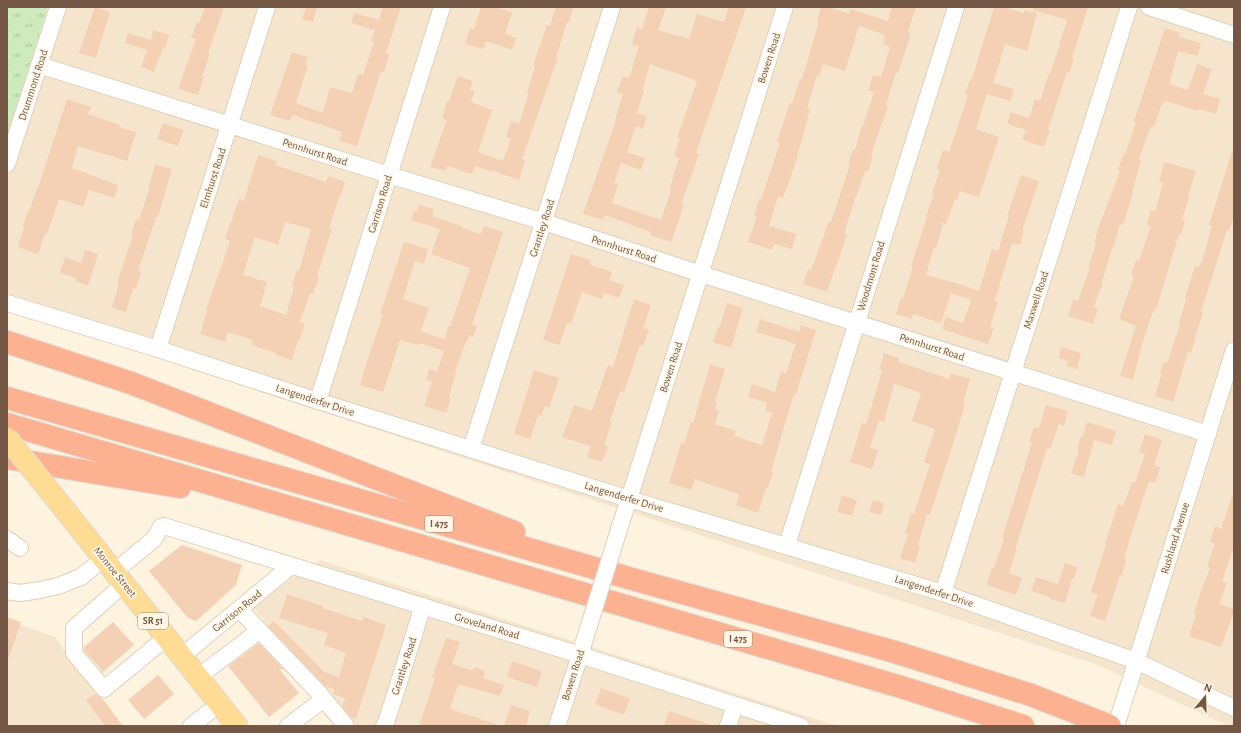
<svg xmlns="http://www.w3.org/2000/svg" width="1241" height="733" viewBox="0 0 1241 733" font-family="'Alegreya Sans',sans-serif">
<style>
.residential{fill:#f5e5cc}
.grass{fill:url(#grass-tufts)}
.building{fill:#f4d1b5;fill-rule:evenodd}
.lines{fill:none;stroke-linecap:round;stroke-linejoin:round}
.minor-casing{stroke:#e1cfba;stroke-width:18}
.major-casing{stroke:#e0dad6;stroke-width:23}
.highway-casing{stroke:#e0dad6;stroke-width:24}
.minor{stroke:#fff;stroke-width:16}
.major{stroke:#ffdc94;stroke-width:21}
.highway{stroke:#fcb291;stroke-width:22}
.minor-bridge-casing{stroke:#e1cfba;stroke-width:18;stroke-linecap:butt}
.major-bridge-casing{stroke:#e0dad6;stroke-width:23;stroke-linecap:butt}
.minor-bridge{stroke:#fff;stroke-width:16}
.major-bridge{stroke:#ffdc94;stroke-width:21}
.labels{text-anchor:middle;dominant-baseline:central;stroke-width:3.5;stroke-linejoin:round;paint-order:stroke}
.shield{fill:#fff6e6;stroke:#9e8775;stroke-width:1}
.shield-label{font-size:10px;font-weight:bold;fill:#745845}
.street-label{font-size:11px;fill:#745845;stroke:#fff6e6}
</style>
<defs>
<pattern id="grass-tufts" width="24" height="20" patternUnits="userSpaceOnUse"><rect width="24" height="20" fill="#cdebbd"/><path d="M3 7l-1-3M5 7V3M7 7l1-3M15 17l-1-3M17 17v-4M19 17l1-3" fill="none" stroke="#abc19b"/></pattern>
</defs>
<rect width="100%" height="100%" fill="#fdf3de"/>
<g class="residential">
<polygon points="48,7 1234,7 1234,726 1228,726 1098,665 7,309 7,136"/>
<polygon points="320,560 838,726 346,726 251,605"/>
<polygon points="7,620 55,637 118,726 7,726"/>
</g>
<polygon class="grass" points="7,7 48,7 7,136"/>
<g class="building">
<polygon points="95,7 110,12 96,58 79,53"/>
<polygon points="205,7 224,7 208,53 210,54 202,77 204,77 198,95 178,89 196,39 191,38 197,22 199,23"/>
<polygon points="306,7 317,7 313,22 302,20"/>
<polygon points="383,7 401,7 386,53 389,54 384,72 381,71 357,146 339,141 342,132 319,124 292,115 290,121 270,115 292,52 308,57 305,64 308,65 296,103 323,113 330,87 352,93 358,74 363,75 374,42 371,41 375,30 351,23 354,13 379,20"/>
<polygon points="481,7 495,7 512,12 505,34 516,38 512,50 486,41 483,49 465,44 470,28 474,29"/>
<polygon points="556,7 574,7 569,22 567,22 556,57 558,57 522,159 525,160 519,180 491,170 491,172 475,166 472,174 447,166 446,171 430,167 447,120 442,118 447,101 449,101 458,76 473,81 470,90 475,91 471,102 492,110 478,152 503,161 511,139 506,137 511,121 519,124 529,92 527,92 535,67 533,66 547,25 550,26"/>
<path d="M649,7H666L658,30L689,39L697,14L724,22L729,7H746L696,153L699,154L681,204L684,205L671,242L650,235L651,232L605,215L603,220L583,214L616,120H615L623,94L617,92L623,76L629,78L639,46L632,44L637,27L642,29ZM650,64L697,81L677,138L680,139L674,156L679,158L669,190L671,191L661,220L612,203L618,184L614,183L621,163L641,170L645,158L627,152L636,126L643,129L647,116L637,113L644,91H642Z"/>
<polygon points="821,7 828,7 849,14 851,9 888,21 892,7 916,7 908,32 911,33 898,73 896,72 886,105 888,106 871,155 873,156 868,171 865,171 857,195 856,195 844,234 847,235 827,292 803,284 808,269 811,270 829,221 831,222 850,165 848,165 853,149 855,150 862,126 863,126 874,92 868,91 873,75 881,77 890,47 883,44 885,35 859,26 845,71 823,64 819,76 817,75 807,108 810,109 794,168 783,198 778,196 769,226 796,234 792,249 774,244 772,250 748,242 757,216 754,216 759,199 761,200 780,143 777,142 790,103 792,104 800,79 802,79 819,22 817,21"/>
<polygon points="994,7 1004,7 1024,13 1025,10 1037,13 1027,51 1005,44 993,83 1014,89 1010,101 987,94 976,129 999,137 979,197 960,191 957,200 955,199 946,224 943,223 936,248 934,247 926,275 956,283 979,291 992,249 998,251 1009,216 1007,216 1021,175 1039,181 1022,231 1024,231 1020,245 1012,243 995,301 998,302 990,327 994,328 988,344 942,329 946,317 963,323 971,300 951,293 941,323 913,314 912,319 896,314 901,298 903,298 913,267 911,266 927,217 926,217 934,193 932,193 940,169 937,168 943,150 949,152 968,95 965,94 970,79 972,79"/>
<polygon points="1033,7 1088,7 1072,58 1074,59 1069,73 1067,72 1048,130 1050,131 1044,147 1022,140 1026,130 1007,124 1011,112 1029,118 1035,99 1040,101 1048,76 1049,76 1060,45 1059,45 1067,20 1033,10"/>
<polygon points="1165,28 1180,33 1179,37 1201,43 1198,56 1178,51 1169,84 1188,90 1197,64 1212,69 1203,94 1220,99 1216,114 1199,109 1198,111 1165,101 1164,104 1162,103 1154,127 1151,126 1139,159 1141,160 1132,193 1133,193 1123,225 1120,224 1113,249 1112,248 1102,282 1103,282 1094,307 1098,308 1093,324 1068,316 1073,300 1078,301 1090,268 1088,268 1096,244 1094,243 1099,226 1120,171 1118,170 1123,155 1125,155 1136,122 1134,121"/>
<polygon points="153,30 169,35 165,49 163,48 154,72 141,67 147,50 125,43 128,33 151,40"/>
<polygon points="67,99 91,107 88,114 120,125 119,127 136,132 127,161 78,146 72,168 118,185 114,198 89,190 83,207 59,199 47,234 45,234 38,254 18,247 24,227 23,226 28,210 30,210 37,188 38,188"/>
<polygon points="163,123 184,130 178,146 157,139"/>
<polygon points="1232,151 1234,151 1234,216 1229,231 1227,230 1201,312 1203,313 1195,337 1196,337 1191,353 1188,352 1173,402 1155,396 1162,373 1160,373 1164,362 1167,363 1180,324 1179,323 1186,299 1185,298 1195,266 1199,267 1203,258 1212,226 1209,225"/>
<path d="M258,155L277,161L275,165L326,182L328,176L345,182L340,198L339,197L329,228L332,229L317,276L319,277L313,294L310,293L300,322L305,324L299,341L298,340L292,360L276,355V353L252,345L253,340L228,332L225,342L200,334L207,311L206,310L230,241L225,239L230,223H231L239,199L244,201ZM285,222L311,229L299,271L297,270L291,287H294L286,315L260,306L267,282L243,275L255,237L278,245Z"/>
<polygon points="1164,162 1196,171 1188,196 1189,197 1182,220 1185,221 1181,235 1179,234 1156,310 1154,309 1142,344 1133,380 1120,376 1136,326 1119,319 1134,276 1131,275 1136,260 1139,261 1151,226 1147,225 1151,210 1155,212 1163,183 1159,182"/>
<polygon points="155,164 172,169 158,217 156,217 138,271 141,272 136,289 133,288 126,312 112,308 119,283 117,283 133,235 131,234 136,219 139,220 150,186 149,186"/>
<polygon points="419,205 434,209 432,216 462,226 462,228 481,234 484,226 503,232 472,325 477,326 473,337 469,335 467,342 466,341 455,372 456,372 449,397 451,398 446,413 424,406 432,382 426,380 429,369 437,372 444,351 419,343 418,345 400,340 383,392 360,385 367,361 383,315 380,314 404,242 428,249 424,264 415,261 403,299 429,308 421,330 422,332 445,339 448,326 450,327 470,268 431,254 440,229 411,220 414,211 417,211"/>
<polygon points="85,250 98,254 88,286 75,281 76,278 60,273 65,257 81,263"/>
<polygon points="571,254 591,260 590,265 612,272 609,280 624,285 619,298 604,293 602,299 582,292 571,324 567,323 559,345 543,340"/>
<polygon points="634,299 651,305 643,328 649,330 643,346 640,345 624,392 620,391 610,422 612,422 604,445 608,447 602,462 587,457 591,446 562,437 574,405 592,411 608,365 613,367"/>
<polygon points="727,303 743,308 731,348 713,342 719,326 720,326"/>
<polygon points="760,319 799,332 801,325 816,330 796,394 794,393 778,448 771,472 773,473 767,489 766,488 758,513 736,505 739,494 720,488 695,479 691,490 669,483 681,443 684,444 691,422 693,423 710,364 725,369 715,402 717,403 715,409 719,411 715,424 736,431 734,436 762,445 772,413 765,411 767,403 748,397 752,384 775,392 781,372 786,373 796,344 756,332"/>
<polygon points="1061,347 1081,353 1077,369 1067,366 1068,361 1059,358"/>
<polygon points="884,353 899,358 898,362 929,372 949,379 951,373 970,379 963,403 965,404 958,428 930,515 927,514 918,545 920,546 915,563 900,558 908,534 905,533 911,513 914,514 930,464 924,462 935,429 912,421 921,393 894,384 884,422 879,420 870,448 878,450 872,469 850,462 862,423 866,424 882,371 879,370"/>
<polygon points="534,370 559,378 549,408 545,406 541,416 538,415 530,439 514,434"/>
<polygon points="1046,405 1068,411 1064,426 1059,424 1050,449 1047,448 1015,550 1016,551 1009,573 1022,578 1016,595 986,585 992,568 994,568 1004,539 1002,538 1007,522 1032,443 1029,442 1034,427 1039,428"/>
<polygon points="1087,422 1116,431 1112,445 1094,440 1084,477 1071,473 1079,450 1077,449 1081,437 1083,437"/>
<polygon points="1145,434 1162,440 1154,465 1160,467 1155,483 1149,481 1131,535 1124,559 1126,560 1122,575 1120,575 1105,621 1090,616 1098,594 1091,592 1106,544 1105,544 1118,504 1123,506 1132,482 1135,483 1145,454 1139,452"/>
<polygon points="842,495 857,500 852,516 837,512"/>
<polygon points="1232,496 1234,497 1234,546 1222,581 1227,583 1219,604 1234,609 1234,612 1221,647 1189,636 1196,615 1194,614 1201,590 1210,568 1207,567 1215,543 1210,542 1215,526 1221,529"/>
<polygon points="873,500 884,503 881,515 869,512"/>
<polygon points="182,545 242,565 236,585 196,621 188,618 149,571"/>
<polygon points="1065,563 1078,567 1074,579 1072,578 1065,603 1050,599 1050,597 1031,591 1036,577 1058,584"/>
<polygon points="287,594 323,606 323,608 362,621 364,617 386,625 356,719 351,717 342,706 345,698 333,694 334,689 325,686 268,626 274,621 324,672 339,677 346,653 324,645 328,633 279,618"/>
<polygon points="7,617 21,622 9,657 7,657"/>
<polygon points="113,622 134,645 103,672 84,650 84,647"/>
<polygon points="446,638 460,642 452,664 473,671 474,667 485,671 483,678 504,685 500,696 458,684 450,709 496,724 496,726 419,726 435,678 432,677"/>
<polygon points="259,643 284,670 279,669 299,693 269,717 228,666"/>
<polygon points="512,661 542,671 537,687 507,677"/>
<polygon points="158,675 174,694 144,719 128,700"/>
<polygon points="601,688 630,699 624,715 595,704"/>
<polygon points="95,694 102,698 123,726 105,726 86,700"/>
<polygon points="511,705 530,711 526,726 504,726"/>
<polygon points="669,711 709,724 709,726 664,726"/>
</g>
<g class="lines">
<defs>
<g id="minor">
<polyline points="1149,7 1234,35"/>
<polyline points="39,65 389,175 544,222 701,274 1208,434"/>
<polyline points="7,164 58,7"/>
<polyline points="7,303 158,349 318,401 629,499 943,593 1136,661 1234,708"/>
<polyline points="158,349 267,7"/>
<polyline points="318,401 442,7"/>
<polyline points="471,449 612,7"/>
<polyline points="621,523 629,499 785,7"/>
<polyline points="7,539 20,548"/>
<polyline points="787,545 956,7"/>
<polyline points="114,572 154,539 161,527 164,526 580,655 801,726"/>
<polyline points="124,584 74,628 74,653 104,689 167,637"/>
<polyline points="7,591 20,593 40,590 58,586 81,577 103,559"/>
<polyline points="943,593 1129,7"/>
<polyline points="239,609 319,693 346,726"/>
<polyline points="182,656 291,566"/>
<polyline points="198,677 259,631"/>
<polyline points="191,726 219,704"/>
<polyline points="288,726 324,699"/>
<polyline points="384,726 386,723 423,606"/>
<polyline points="557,726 583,646"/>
<polyline points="728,726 735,705"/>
<polyline points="1116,726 1234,350"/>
</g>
<polyline id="major" points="69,515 237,726"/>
<g id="highway">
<polyline points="7,342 131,383 514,532"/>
<polyline points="7,398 632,579 895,652 1031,695 1110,726"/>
<polyline points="7,424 901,687 1023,726"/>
<polyline points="7,458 180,487"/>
</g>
</defs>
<use href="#minor" class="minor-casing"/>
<use href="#major" class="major-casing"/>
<use href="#highway" class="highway-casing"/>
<use href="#minor" class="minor"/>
<use href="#major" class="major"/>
<use href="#highway" class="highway"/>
<defs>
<polyline id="minor-bridge" points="583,645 621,523"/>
<polyline id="major-bridge" points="7,438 69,515"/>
</defs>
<use href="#minor-bridge" class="minor-bridge-casing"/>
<use href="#major-bridge" class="major-bridge-casing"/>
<use href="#minor-bridge" class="minor-bridge"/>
<use href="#major-bridge" class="major-bridge"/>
</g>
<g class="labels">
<g class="shield">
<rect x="425" y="516" width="28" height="16" rx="3"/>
<rect x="138" y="613" width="30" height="16" rx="3"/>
<rect x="724" y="631" width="28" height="16" rx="3"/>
</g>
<g class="shield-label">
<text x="439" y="524">I 475</text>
<text x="153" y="621">SR 51</text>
<text x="738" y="639">I 475</text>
</g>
<g class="street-label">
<text transform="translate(769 58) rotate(-72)">Bowen Road</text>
<text transform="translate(33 85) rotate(-72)">Drummond Road</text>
<text transform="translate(315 152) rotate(18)">Pennhurst Road</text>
<text transform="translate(213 178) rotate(-72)">Elmhurst Road</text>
<text transform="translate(380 204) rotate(-73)">Garrison Road</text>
<text transform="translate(542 228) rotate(-72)">Grantley Road</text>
<text transform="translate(624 249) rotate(18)">Pennhurst Road</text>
<text transform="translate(871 276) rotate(-73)">Woodmont Road</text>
<text transform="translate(1036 300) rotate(-72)">Maxwell Road</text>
<text transform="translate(932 347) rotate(18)">Pennhurst Road</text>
<text transform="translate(671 367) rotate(-72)">Bowen Road</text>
<text transform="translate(315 400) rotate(18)">Langenderfer Drive</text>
<text transform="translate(624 497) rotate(17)">Langenderfer Drive</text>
<text transform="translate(1175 538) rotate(-73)">Rushland Avenue</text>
<text transform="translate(115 572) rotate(51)">Monroe Street</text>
<text transform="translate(934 591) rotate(18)">Langenderfer Drive</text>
<text transform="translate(237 611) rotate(-39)">Garrison Road</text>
<text transform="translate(487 626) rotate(17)">Groveland Road</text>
<text transform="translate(404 666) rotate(-72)">Grantley Road</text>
<text transform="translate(573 675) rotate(-72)">Bowen Road</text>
</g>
</g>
<rect width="1241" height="733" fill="none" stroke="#745845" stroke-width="16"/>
<g transform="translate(1205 697) rotate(19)" stroke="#fff6e6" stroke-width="3" paint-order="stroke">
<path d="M0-3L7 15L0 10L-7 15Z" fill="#745845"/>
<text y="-6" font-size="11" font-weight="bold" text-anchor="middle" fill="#745845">N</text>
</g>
</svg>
